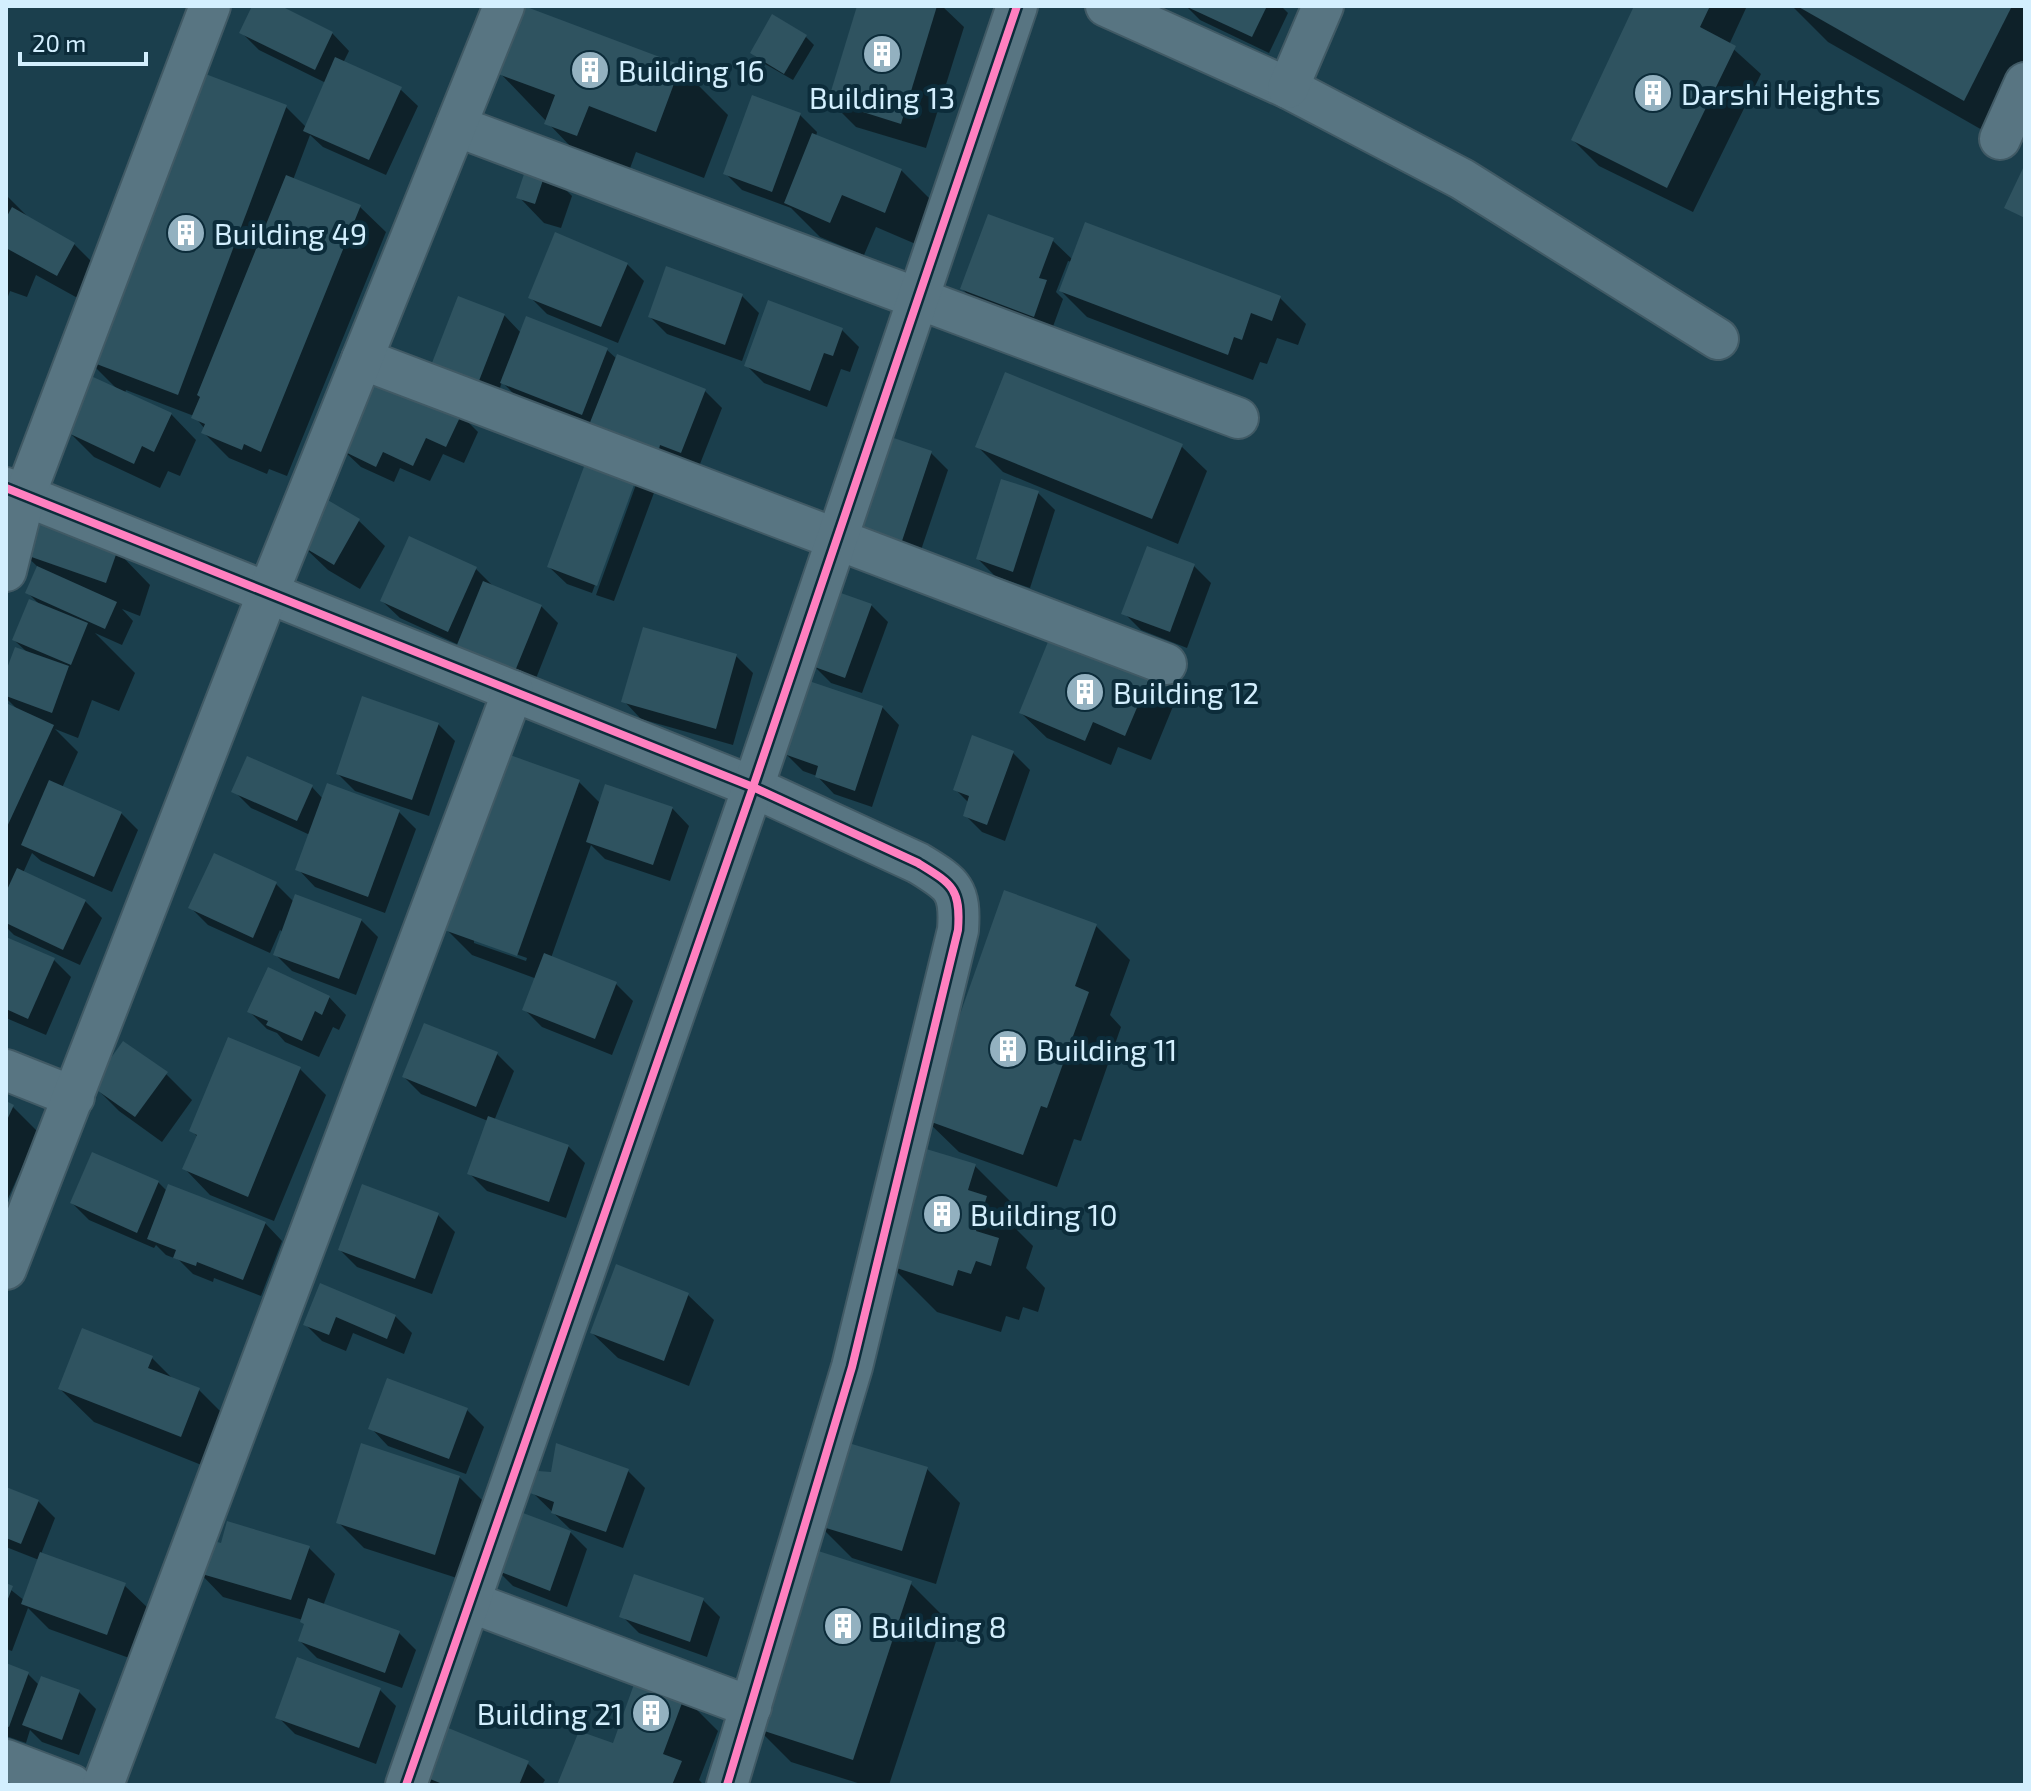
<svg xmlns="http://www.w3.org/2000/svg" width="2031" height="1791" viewBox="0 0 2031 1791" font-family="'Exo 2',sans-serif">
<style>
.shadow{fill:#0007;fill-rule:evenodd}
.building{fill:#2f5360}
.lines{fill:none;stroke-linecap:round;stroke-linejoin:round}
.street-casing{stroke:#415a65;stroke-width:44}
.street{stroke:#587582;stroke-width:40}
.cycleway-casing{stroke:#0c2c3a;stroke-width:13}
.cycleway{stroke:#ff80c0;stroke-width:8}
.labels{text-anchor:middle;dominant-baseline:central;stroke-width:8;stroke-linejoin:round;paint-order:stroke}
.poi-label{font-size:30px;fill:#d3effe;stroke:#0c2c3a;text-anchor:start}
</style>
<rect width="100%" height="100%" fill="#1b3f4d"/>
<g class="shadow">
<polygon points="254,6 276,6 332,33 349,51 343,63 400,89 418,106 386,175 323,147 310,135 293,180 360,207 386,232 287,476 269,469 267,474 229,458 203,432 205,429 194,416 126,390 125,393 171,414 196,440 180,476 168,471 160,488 94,457 68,431 118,390 88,360 285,106 307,128 326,83 259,50 241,32"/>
<polygon points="859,6 942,6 964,27 926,148 856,127 830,101"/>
<polygon points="1186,6 1281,6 1288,13 1269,53 1200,20"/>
<polygon points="1637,6 1747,6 1729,45 1761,74 1693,212 1599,166 1573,140"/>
<polygon points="1792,6 2025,6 2025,122 2012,147 1828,42"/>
<polygon points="525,8 680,67 728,115 704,178 636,152 625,182 594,171 500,73"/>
<polygon points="806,37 814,45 793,80 760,61 752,53"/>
<polygon points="800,115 817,132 816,136 901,170 935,204 918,245 876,227 864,255 820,237 791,208 742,190 725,173"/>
<polygon points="546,170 572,196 561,228 544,223 519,197"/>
<polygon points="6,195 31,220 74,244 100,270 83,301 36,275 27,297 10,291 6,302"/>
<polygon points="1052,240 1073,260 1280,298 1306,324 1298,345 1277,338 1267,364 1260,362 1253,380 1087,317 1061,291 1072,262 1068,261 1056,292 1063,299 1051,332 980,306 962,289"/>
<polygon points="627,264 644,281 618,343 547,314 530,297"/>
<polygon points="742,296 759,313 742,361 667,334 650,317"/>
<polygon points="504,315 522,334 527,319 607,350 617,359 618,356 705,391 722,408 698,469 520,400 502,382 495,402 449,384"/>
<polygon points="842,330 859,347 850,372 841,369 827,407 764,383 747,366"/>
<polygon points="461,415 478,432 464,463 443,454 430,481 400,468 394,482 361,467 343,450"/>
<polygon points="977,446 1181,446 1207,471 1178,544 1003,472"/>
<polygon points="931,453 948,470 919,556 857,525"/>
<polygon points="591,455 638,473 655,490 614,601 596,595 638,479 634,479 592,593 567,584 549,567"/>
<polygon points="1038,493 1055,510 1030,588 995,576 978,559"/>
<polygon points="327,502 359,521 385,546 360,589 328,570 302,545"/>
<polygon points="117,551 150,585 140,616 122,609 133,621 122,645 95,633 135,673 119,711 92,700 78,738 55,729 78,752 62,788 121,813 138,830 112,892 41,861 32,853 23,873 85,901 102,918 80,965 14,935 6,927 6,706 19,711 6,698 6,677 28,653 14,640 41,606 28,593 39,568 22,552"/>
<polygon points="1194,566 1211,583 1187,648 1141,630 1124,613"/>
<polygon points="476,569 493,586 541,606 558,623 529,696 459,645 400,618 382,601"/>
<polygon points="871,605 888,622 862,693 831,683 814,666"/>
<polygon points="736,656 753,673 733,745 641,719 624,701"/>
<polygon points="1150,674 1176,699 1151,760 1118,747 1111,765 1047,738 1021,713"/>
<polygon points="882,707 899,725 872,807 834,794 817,776 803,771 786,754"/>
<polygon points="438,724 455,741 429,816 355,791 338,774"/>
<polygon points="1013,753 1030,770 1005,841 982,832 965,815 969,803 955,789"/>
<path d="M579,782L601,804L672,808L689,826L670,881L605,859L591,845L551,958L616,984L633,1001L612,1055L542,1027L525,1010L537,979L472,955L446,929ZM474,939L527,958L526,961L474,943Z"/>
<polygon points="312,787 323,799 399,812 416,829 385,913 315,887 298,869 310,835 251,808 234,791"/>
<polygon points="215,856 276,884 294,902 361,920 378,937 356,995 292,971 275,954 283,932 280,930 270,953 208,925 191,908"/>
<polygon points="1096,926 1130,960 1110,1015 1121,1027 1081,1141 1074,1139 1057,1187 959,1152 925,1119"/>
<polygon points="6,939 54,960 71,977 46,1035 6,1018"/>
<polygon points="329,997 346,1015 339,1030 333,1027 319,1057 285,1042 277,1033 267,1029 250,1012"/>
<polygon points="229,1039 300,1069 326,1095 274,1221 210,1195 185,1169 198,1137 192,1131"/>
<polygon points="497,1054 514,1071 494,1121 568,1146 585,1163 566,1218 487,1191 470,1174 488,1121 421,1094 404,1077"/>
<polygon points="166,1074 192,1100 162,1142 119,1111 94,1086"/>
<polygon points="6,1103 13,1107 38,1132 6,1203"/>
<polygon points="975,1166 1022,1213 1017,1230 1033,1246 1026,1268 1045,1288 1038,1312 1023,1307 1019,1320 1006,1316 1001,1332 937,1312 890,1265"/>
<polygon points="158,1182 167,1191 265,1223 282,1241 261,1296 214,1278 213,1282 193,1274 179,1260 166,1255 156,1245 154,1248 89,1220 72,1203"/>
<polygon points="438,1215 455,1232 432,1294 357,1267 340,1250"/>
<polygon points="321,1285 395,1316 412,1333 404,1354 353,1333 346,1351 322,1341 305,1324"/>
<polygon points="688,1295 714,1320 689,1386 618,1358 592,1333"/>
<polygon points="152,1358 174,1380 199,1390 233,1424 214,1470 94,1422 60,1389"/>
<polygon points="467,1410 484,1427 466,1474 388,1446 371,1428"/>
<polygon points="927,1469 960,1503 936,1584 852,1558 819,1525"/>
<polygon points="628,1471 645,1488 623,1548 570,1529 532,1492"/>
<polygon points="459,1477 485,1503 460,1579 364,1548 338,1522"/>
<polygon points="6,1489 38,1501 55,1518 41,1554 124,1585 150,1610 132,1659 49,1629 28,1608 12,1651 6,1649 6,1586 25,1601 39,1560 6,1547"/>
<polygon points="228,1523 309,1548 335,1574 323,1606 398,1632 416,1650 402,1688 317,1658 300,1641 306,1625 303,1620 223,1597 198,1571 222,1545"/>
<polygon points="570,1532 587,1549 567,1607 513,1586 496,1569"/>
<polygon points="910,1583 944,1617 889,1785 864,1785 791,1762 757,1728"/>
<polygon points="703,1600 720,1617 707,1657 639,1633 622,1616"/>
<polygon points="6,1665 28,1674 39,1685 79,1692 96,1709 79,1755 42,1742 30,1730 26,1743 6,1736"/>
<polygon points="379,1689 396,1706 376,1764 295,1734 278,1717"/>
<polygon points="684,1697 718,1731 699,1780 704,1785 559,1785"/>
<polygon points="527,1763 545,1780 542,1785 430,1785 417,1772"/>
</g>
<g class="building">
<polygon points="252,6 281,6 333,32 315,70 239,33"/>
<polygon points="524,6 681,65 656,132 589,106 577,136 544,124 555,95 498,74"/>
<polygon points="857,6 937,6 901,124 828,101"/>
<polygon points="1185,6 1267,6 1252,37"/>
<polygon points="1634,6 1710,6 1700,27 1736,46 1667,188 1571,140"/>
<polygon points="1797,6 2012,6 1964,101"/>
<polygon points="772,14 807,35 784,74 750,53"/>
<polygon points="335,57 402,87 369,160 303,131"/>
<polygon points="195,70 287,105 178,395 86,360"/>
<polygon points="752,95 801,113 772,192 723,174"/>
<polygon points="812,133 902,169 885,213 842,195 830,223 784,203"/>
<polygon points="528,162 547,168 535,204 516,198"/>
<polygon points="2025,164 2025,218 2004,208"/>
<polygon points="286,175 361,205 261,452 244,444 242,450 201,433 205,424 191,418 200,397 197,395"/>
<polygon points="12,207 75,243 57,276 6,248 6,218"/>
<polygon points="988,214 1054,238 1039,278 1047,280 1034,317 960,289"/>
<polygon points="1085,222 1281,296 1272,321 1251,313 1242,340 1234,337 1228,355 1059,291"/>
<polygon points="555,232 628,263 601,327 528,298"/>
<polygon points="666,266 743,294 725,345 648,317"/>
<polygon points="458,296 505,314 477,386 430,368"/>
<polygon points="768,300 843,328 833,356 824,353 810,391 744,366"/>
<polygon points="526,316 608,348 582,415 500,383"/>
<polygon points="617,354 706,389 681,453 660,445 658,453 587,430"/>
<polygon points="1005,372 1183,444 1152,519 975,447"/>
<polygon points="376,374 462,413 446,447 426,438 413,466 383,452 376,467 341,450"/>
<polygon points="91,376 172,413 154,452 142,446 134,464 66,432"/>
<polygon points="885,435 932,451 902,541 855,525"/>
<polygon points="589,453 639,471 597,586 547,567"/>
<polygon points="1001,479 1039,491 1013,572 976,559"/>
<polygon points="326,499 360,519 334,565 300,545"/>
<polygon points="32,519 118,549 106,583 20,553"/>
<polygon points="409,536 477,567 448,632 380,601"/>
<polygon points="1147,546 1195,564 1170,632 1121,614"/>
<polygon points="37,566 117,602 105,629 25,593"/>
<polygon points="483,581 542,605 511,681 452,657"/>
<polygon points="838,592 872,604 845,678 812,666"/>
<polygon points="29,599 88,623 71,665 12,640"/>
<polygon points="643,627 737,654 716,729 621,702"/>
<polygon points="1052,632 1152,672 1125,736 1093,722 1085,741 1019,713"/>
<polygon points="15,647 69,666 52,713 6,696 6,671"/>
<polygon points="809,681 883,706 855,791 815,777 818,766 784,754"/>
<polygon points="362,696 439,723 412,800 336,774"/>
<polygon points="6,703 54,725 6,829"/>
<polygon points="972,735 1014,751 987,825 963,816 969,796 953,790"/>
<polygon points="507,754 580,780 517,956 444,930"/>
<polygon points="247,756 313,785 297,821 231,792"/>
<polygon points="49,780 122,812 94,877 21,845"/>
<polygon points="327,783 400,810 368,897 295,870"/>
<polygon points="605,784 673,807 653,865 586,842"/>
<polygon points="214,853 277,882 253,938 188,908"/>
<polygon points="17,868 86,900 63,950 6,923 6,892"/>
<polygon points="1004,890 1097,924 1075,986 1089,992 1047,1108 1041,1106 1023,1155 923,1119"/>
<polygon points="295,894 362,919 339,979 273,955"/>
<polygon points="6,937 55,958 28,1019 6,1009"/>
<polygon points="544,953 617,982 595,1039 522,1010"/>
<polygon points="268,967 330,996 322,1015 315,1011 302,1041 266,1025 268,1021 247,1012"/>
<polygon points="424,1023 498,1052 476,1107 402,1077"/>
<polygon points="228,1037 301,1067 248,1197 182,1169 197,1135 189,1131"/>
<polygon points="123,1041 168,1072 135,1117 91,1086"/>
<polygon points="6,1101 14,1105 6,1122"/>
<polygon points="488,1116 569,1145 549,1202 467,1174"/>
<polygon points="923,1148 976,1164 968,1190 987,1196 976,1231 999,1238 991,1266 976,1261 971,1274 958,1270 953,1286 887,1265"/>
<polygon points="92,1152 159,1181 137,1233 70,1203"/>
<polygon points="168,1184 266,1222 243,1280 197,1262 196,1266 173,1258 176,1250 147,1239"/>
<polygon points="362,1184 439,1213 415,1279 338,1250"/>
<polygon points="616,1264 689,1293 664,1361 590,1333"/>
<polygon points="320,1283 396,1315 387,1339 336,1317 329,1335 303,1325"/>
<polygon points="82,1328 153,1356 148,1368 200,1388 181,1437 58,1389"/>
<polygon points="387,1378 468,1408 449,1459 368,1429"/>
<polygon points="842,1441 928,1467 902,1551 816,1525"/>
<polygon points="361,1443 460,1476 435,1555 336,1523"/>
<polygon points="556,1443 629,1469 606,1532 551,1513 554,1502 530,1493 538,1471 551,1472"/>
<polygon points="6,1487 39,1500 21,1544 6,1538"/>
<polygon points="515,1510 571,1531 550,1591 493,1569"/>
<polygon points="227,1521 310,1546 291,1600 195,1572 206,1539 221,1543"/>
<polygon points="812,1549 912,1581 853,1760 755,1728"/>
<polygon points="40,1552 126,1583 107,1635 21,1604"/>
<polygon points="634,1574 704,1598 690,1642 619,1617"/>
<polygon points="6,1583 13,1586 6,1604"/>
<polygon points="308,1598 400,1631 385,1673 298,1641 304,1624 300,1622"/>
<polygon points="297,1657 381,1688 359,1748 275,1718"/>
<polygon points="6,1663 29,1672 9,1727 6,1726"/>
<polygon points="638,1673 685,1695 663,1754 682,1761 672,1785 557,1785 579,1731 613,1743"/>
<polygon points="41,1676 80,1690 62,1740 22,1725"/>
<polygon points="436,1723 529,1761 519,1785 445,1785 415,1773"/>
</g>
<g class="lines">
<defs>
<g id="street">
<polyline points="1106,6 1288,88 1462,179 1718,339"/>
<polyline points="1288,88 1323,6"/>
<polyline points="456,126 1238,418"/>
<polyline points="2000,139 2025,83"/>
<polyline points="362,359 1166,664"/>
<path d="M6,488L753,787L918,863C952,884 961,888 958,930L852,1367L727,1785"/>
<polyline points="6,571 25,495 210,6"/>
<polyline points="6,1070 74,1097"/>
<polyline points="6,1269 268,593 504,6"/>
<polyline points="470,1602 751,1707"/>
<polyline points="6,1760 72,1785"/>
<polyline points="103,1785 513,691"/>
<polyline points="406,1785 753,787 1017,6"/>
</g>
</defs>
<use href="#street" class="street-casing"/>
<use href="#street" class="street"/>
<defs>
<g id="cycleway">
<path d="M6,488L753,787L918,863C952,884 961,888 958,930L852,1367L727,1785"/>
<polyline points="406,1785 753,787 1017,6"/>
</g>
</defs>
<use href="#cycleway" class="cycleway-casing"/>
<use href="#cycleway" class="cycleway"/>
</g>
<defs>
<symbol id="building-disc" viewBox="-11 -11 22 22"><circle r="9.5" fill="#93b1c0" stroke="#0c2c3a"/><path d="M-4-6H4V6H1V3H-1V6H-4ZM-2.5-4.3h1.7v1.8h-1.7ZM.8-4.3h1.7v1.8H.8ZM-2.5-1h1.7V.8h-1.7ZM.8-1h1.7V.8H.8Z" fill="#fff"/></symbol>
</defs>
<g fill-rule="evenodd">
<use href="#building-disc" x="860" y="32" width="44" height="44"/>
<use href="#building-disc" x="568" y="48" width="44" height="44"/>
<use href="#building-disc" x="1631" y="71" width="44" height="44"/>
<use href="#building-disc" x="164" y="211" width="44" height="44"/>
<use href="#building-disc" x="1063" y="670" width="44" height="44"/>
<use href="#building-disc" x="986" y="1027" width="44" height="44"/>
<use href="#building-disc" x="920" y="1192" width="44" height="44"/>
<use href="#building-disc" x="821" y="1604" width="44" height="44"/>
<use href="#building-disc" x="629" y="1691" width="44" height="44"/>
</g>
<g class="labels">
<g class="poi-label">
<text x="618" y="70">Building 16</text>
<text x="1681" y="93">Darshi Heights</text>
<text x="882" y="97" text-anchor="middle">Building 13</text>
<text x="214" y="233">Building 49</text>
<text x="1113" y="692">Building 12</text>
<text x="1036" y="1049">Building 11</text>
<text x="970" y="1214">Building 10</text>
<text x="871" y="1626">Building 8</text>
<text x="623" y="1713" text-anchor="end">Building 21</text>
</g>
</g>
<rect width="2031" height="1791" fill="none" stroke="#d3effe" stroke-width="16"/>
<path d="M20 52v12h126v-12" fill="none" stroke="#d3effe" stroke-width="4"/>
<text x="32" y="52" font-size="24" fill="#d3effe" stroke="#0c2c3a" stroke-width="6" paint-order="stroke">20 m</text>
</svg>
